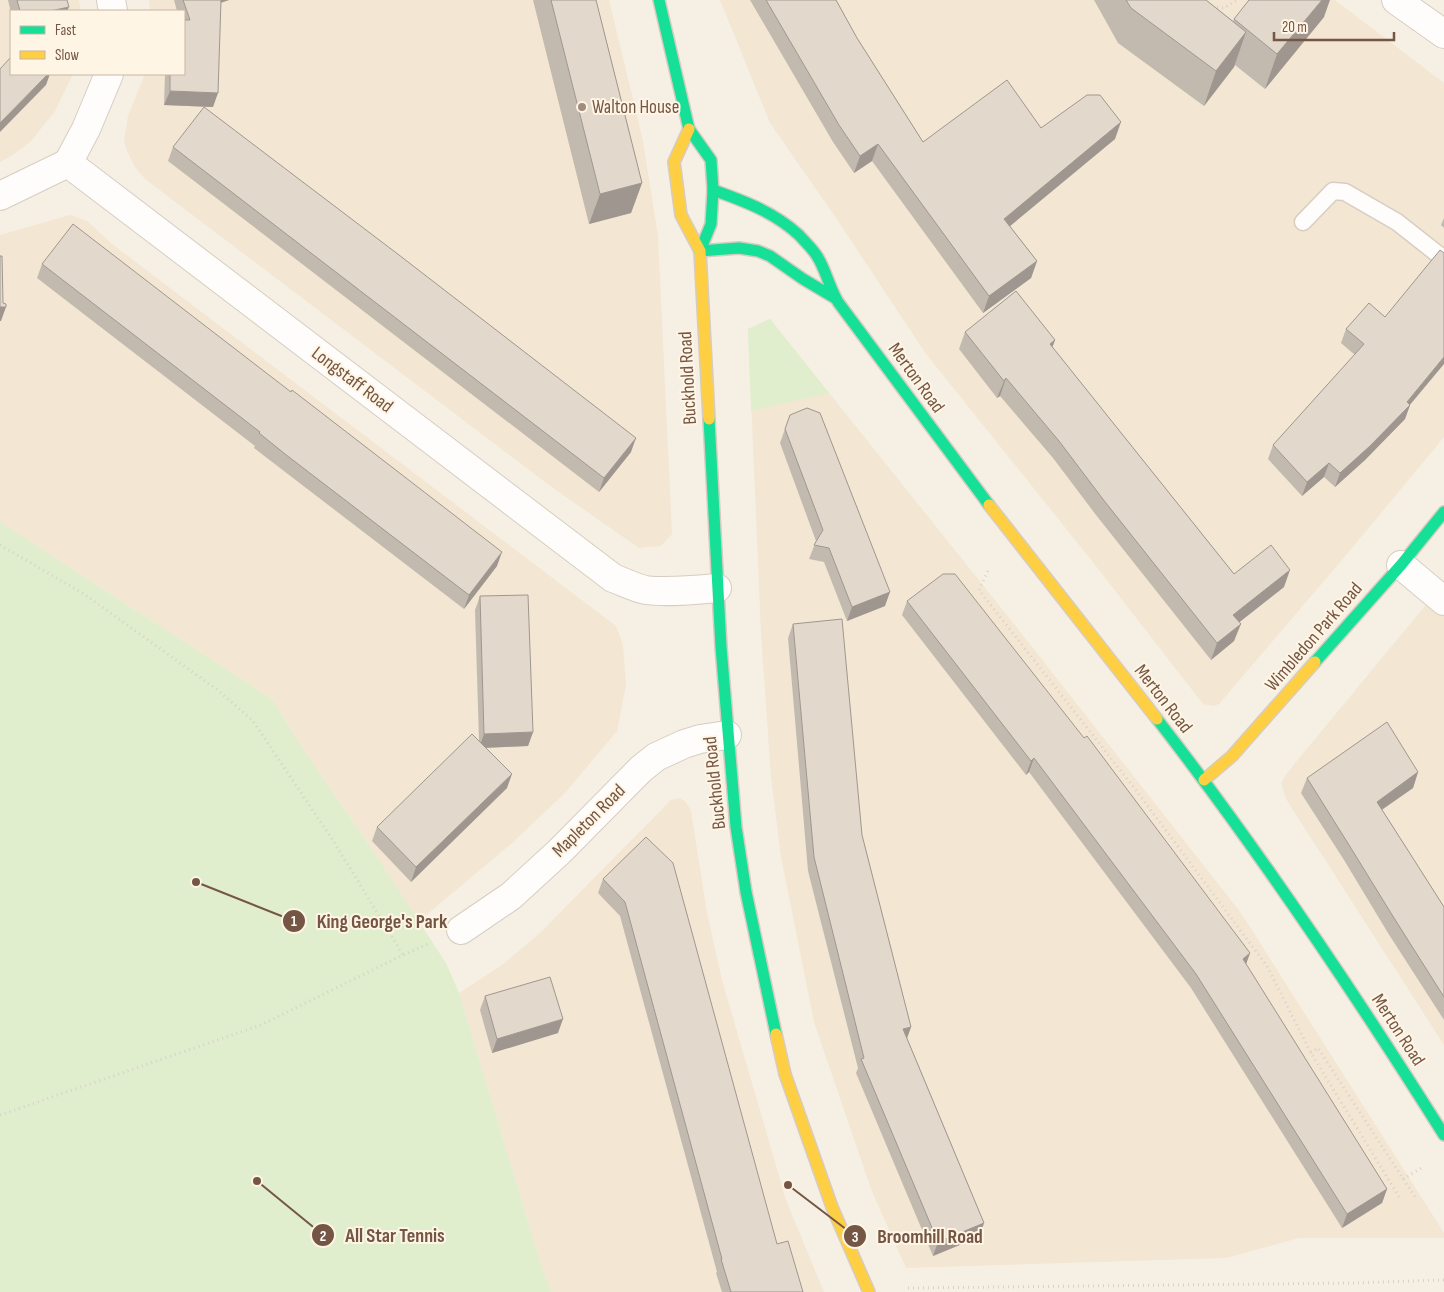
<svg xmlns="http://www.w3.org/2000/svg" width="1444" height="1292" viewBox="0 0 1444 1292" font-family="'Sofia Sans Condensed',sans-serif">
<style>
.residential{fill:#f3e6d3}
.green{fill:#e0eecd}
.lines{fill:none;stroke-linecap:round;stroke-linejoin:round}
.lane-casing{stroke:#d7cdc2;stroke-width:19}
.street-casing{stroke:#d7cdc2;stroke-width:30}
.fast-casing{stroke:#d7ccc1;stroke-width:14}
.slow-casing{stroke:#d7ccc1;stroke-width:14}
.path{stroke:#d9d0ca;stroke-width:3;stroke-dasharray:1 4;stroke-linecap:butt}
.lane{stroke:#fefdfb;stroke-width:16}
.street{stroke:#fefdfb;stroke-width:28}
.fast{stroke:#16e098;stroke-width:11}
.slow{stroke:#ffcf43;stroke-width:11}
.wall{fill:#c3baaf}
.shaded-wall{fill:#9f978f}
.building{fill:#e3d8cc;stroke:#9f978f}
.poi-dot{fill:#a28c7c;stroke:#fff5e5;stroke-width:2}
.labels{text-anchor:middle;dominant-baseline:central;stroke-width:4;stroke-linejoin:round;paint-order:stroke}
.poi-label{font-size:19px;fill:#755644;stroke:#fff5e5;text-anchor:start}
.street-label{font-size:19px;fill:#755644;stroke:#fff5e5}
.leader{fill:none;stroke:#755644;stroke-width:2}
.callout-dot{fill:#755644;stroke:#fff5e5;stroke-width:2}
.mark-label{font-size:15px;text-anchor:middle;font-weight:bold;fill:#fff}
.callout-label{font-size:20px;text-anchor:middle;font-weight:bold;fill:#755644;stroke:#fff5e5;stroke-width:4;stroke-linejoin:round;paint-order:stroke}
</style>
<rect width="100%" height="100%" fill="#f6f0e4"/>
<g class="residential">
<polygon points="0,0 79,0 81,11 11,11 11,74 73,74 55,111 31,141 13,155 0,162"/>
<polygon points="149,0 609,0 643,141 658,236 672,534 661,546 639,548 553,488 145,179 135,167 127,151 124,141 128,116 145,74 184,74 184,11 150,11"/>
<polygon points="720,0 1335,0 1444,83 1444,437 1347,554 1219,704 1214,706 1203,704 1092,561 926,354 836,218 770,123"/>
<polygon points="70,215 87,221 112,244 616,626 623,645 626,685 617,731 565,793 511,844 418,922 367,842 301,746 272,699 0,522 0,235"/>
<polygon points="770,319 1022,634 1241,913 1444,1233 1444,1238 1299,1238 1226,1258 906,1268 871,1189 814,1022 781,857 771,777 761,633 748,329"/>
<polygon points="1444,583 1444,1045 1286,799 1281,783 1287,773"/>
<polygon points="680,798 686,802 691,811 707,913 722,980 786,1200 824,1292 552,1292 544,1274 459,993 502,965 540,933 671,800"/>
</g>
<g class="green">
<polygon points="770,319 829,393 751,411 748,329"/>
<polygon points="0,522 272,699 301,746 367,842 446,963 459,993 544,1274 552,1292 0,1292"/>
</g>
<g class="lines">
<defs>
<polyline id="lane" points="1303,222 1333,191 1345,192 1397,222 1444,259"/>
<g id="street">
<polyline points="111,0 113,11"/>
<polyline points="1396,0 1444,34"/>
<polyline points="68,163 86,129 109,74"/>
<path d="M0,196L68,163L613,578C624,582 635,588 646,590C667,593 696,590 717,588"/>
<polyline points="1401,565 1444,601"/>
<polyline points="461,930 511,896 560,851 641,769 656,757 684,744 700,739 727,735"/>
</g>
<g id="fast">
<polyline points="659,0 689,129 711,160 713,190 711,224 700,251"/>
<path d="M713,190C744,201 774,212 799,235C805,242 812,248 817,256C826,270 829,287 838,302L989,505"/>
<polyline points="700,251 739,248 758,251 770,256 803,279 835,298"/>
<polyline points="709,419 721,647 736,827 746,892 776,1034"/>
<polyline points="1315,662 1401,565 1444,512"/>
<path d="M1157,719C1261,853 1354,992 1444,1135"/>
</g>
<g id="slow">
<polyline points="689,129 674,162 681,215 700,251 709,419"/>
<polyline points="989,505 1157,719"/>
<polyline points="1204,780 1232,756 1315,662"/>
<polyline points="776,1034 785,1074 832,1207 869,1292"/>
</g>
</defs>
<use href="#lane" class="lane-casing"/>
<use href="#street" class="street-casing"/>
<use href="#fast" class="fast-casing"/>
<use href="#slow" class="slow-casing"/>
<g class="path">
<polyline points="1212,7 1224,8 1237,0"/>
<polyline points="0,545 84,594 219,691 253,721 334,842 403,955"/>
<polyline points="988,571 979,590 1135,789 1267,966 1311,1053 1401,1200"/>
<polyline points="1311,1053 1318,1048 1417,1200"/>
<polyline points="0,1115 261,1025 403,955 430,943"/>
<polyline points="1403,1179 1423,1167"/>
<polyline points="908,1288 1353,1283 1444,1280"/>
</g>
<use href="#lane" class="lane"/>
<use href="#street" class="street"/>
<use href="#fast" class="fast"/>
<use href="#slow" class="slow"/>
</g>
<g class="wall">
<polygon points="8,0 67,0 67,11 11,11 11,13"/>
<polygon points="174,0 229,0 221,3 213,107 164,105 165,74 184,74 184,11 177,11"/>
<polygon points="533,0 596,0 642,183 631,213 589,224"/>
<polygon points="750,0 836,0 857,38 923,142 1041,128 1115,139 1010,226 1037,261 1031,278 983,313 872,161 854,173 833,142"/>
<polygon points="1094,0 1206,0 1233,21 1234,19 1324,17 1265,89 1235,65 1234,67 1204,106 1118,43"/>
<polygon points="173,147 631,452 599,492 168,161"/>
<polygon points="1444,218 1444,228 1441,225"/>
<polygon points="42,264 497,566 464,609 280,468 254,448 255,446 37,278"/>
<polygon points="1385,317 1410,405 1405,419 1365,460 1335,487 1324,477 1302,496 1268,459 1273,445 1355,355 1341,343 1346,329"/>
<polygon points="965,332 1055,340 1052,347 1234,574 1284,587 1239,622 1234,641 1211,660 1096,515 1053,458 1000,396 997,398 959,349"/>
<polygon points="790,415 885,606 847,621 824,562 809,559 816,541 780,443"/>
<polygon points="480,596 533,732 528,746 486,748 507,788 411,882 372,841 377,827 479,740 475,610"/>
<polygon points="907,601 1250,953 1246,964 1387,1189 1382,1203 1342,1228 1191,988 1029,772 1026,775 902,615"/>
<polygon points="793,624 862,835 911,1027 907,1038 984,1223 979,1237 933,1256 856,1073 858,1068 808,871 788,638"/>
<polygon points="1418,772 1413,788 1382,810 1444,907 1444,1020 1388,933 1344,860 1301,793 1307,778"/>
<polygon points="646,837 777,1244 803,1292 722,1292 716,1273 717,1272 620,916 598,893 603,879"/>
<polygon points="485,996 558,1033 492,1053 480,1010"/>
</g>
<g class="shaded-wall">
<polygon points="218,0 229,0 216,4"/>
<polygon points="1322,0 1330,0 1324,17 1265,89 1277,54"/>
<polygon points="69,7 67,11 50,11"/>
<polygon points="1246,32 1234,67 1204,106 1216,71"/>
<polygon points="48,74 50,74 46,85 0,132 0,123"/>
<polygon points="170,91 218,93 213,107 164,105"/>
<polygon points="1121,122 1115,139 998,236 1004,219"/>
<polygon points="878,144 872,161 854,173 860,156"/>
<polygon points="642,183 631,213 589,224 600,194"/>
<polygon points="1037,261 1031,278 983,313 989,296"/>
<polygon points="0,307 6,307 1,321 0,321"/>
<polygon points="1055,340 1049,357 1050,344"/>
<polygon points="1444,357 1444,364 1409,406 1410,405 1405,419 1365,460 1335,487 1340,473 1407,402"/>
<polygon points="1006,378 1000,396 997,398 1004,381"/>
<polygon points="636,438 631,452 599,492 604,478"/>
<polygon points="1329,463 1324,477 1302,496 1307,482"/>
<polygon points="502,552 497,566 464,609 469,595"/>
<polygon points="1290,570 1284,587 1227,632 1233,615"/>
<polygon points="890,592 885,606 847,621 852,607"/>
<polygon points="1241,624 1234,641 1211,660 1217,643"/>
<polygon points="533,732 528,746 479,748 484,734"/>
<polygon points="1034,758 1029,772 1026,775 1031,761"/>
<polygon points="1418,772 1413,788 1371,817 1377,802"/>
<polygon points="512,774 507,788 411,882 416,867"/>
<polygon points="1250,953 1245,967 1243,959"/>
<polygon points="563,1019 558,1033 492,1053 497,1039"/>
<polygon points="911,1027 906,1041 903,1029"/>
<polygon points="1387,1189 1382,1203 1342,1228 1347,1214"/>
<polygon points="984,1223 979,1237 933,1256 938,1242"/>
</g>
<g class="building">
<polygon points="17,0 67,0 69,7 50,11 20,11"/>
<polygon points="183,0 221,0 218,93 170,91 170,74 184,74 184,20 190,20"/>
<polygon points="551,0 596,0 642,183 600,194"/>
<polygon points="766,0 836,0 857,38 923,142 1007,80 1041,128 1087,95 1100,95 1121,122 1004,219 1037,261 989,296 878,144 860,156 839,125"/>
<polygon points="1126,0 1206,0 1246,32 1216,71 1131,8"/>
<polygon points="1249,0 1322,0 1277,54 1234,19"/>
<polygon points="11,57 11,74 48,74 0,123 0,69"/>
<polygon points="204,107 399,255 636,438 604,478 173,147"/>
<polygon points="73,224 291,392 292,390 502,552 469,595 285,454 259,433 260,432 42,264"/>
<polygon points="1440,250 1444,253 1444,357 1407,402 1410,405 1370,446 1340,473 1329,463 1307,482 1273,445 1364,344 1346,329 1369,303 1385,317"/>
<polygon points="0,256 2,256 3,303 6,304 6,307 0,307"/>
<polygon points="1016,291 1055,340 1050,344 1234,574 1271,545 1290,570 1233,615 1241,624 1217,643 1102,498 1059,441 1006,378 1004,381 965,332"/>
<polygon points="807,408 820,413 890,592 852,607 829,548 814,545 823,530 785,429 790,415"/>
<polygon points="943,574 955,574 1084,738 1087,736 1250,953 1243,959 1387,1189 1347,1214 1196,974 1034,758 1031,761 907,601"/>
<polygon points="528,595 533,732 484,734 480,596"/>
<polygon points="842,619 862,835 911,1027 903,1029 984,1223 938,1242 861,1059 864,1058 814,857 793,624"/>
<polygon points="1387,722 1418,772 1377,802 1409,852 1444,907 1444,997 1394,918 1349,845 1307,778"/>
<polygon points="472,734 512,774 416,867 377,827"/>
<polygon points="646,837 673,863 777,1244 788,1241 803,1292 731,1292 721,1259 722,1259 625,902 603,879"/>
<polygon points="550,977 563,1019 497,1039 485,996"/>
</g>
<circle class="poi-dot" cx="582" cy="107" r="5"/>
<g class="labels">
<g class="poi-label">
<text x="592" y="107">Walton House</text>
</g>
<g class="street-label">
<text transform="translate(688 378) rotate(-93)">Buckhold Road</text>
<text transform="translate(916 378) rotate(54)">Merton Road</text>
<text transform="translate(352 380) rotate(37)">Longstaff Road</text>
<text transform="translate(1314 637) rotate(-49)">Wimbledon Park Road</text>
<text transform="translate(1163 699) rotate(52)">Merton Road</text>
<text transform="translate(715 783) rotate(-96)">Buckhold Road</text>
<text transform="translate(589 821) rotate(-45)">Mapleton Road</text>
<text transform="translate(1398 1030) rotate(57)">Merton Road</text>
</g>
</g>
<path class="leader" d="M196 882L294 921M257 1181L323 1235M788 1185L855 1236"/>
<g class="callout-dot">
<circle cx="196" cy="882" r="5"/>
<circle cx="257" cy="1181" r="5"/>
<circle cx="788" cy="1185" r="5"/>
<circle cx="294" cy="921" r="12"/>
<circle cx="323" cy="1235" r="12"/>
<circle cx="855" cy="1236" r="12"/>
</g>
<g class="mark-label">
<text x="294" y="926">1</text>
<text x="323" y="1241">2</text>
<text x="855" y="1242">3</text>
</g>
<g class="callout-label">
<text x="382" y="928">King George's Park</text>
<text x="395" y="1242">All Star Tennis</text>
<text x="930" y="1243">Broomhill Road</text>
</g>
<rect x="10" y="10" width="175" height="65" fill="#fff5e5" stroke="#c8b5a5"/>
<rect x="20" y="26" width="25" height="8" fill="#16e098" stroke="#c8b5a5"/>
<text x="55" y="35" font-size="15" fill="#755644">Fast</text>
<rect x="20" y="51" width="25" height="8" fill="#ffcf43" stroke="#c8b5a5"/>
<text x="55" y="60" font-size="15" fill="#755644">Slow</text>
<path d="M1274 32v8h120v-8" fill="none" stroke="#755644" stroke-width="2.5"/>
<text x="1282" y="32" font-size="15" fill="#755644" stroke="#fff5e5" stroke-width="4" paint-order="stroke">20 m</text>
</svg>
